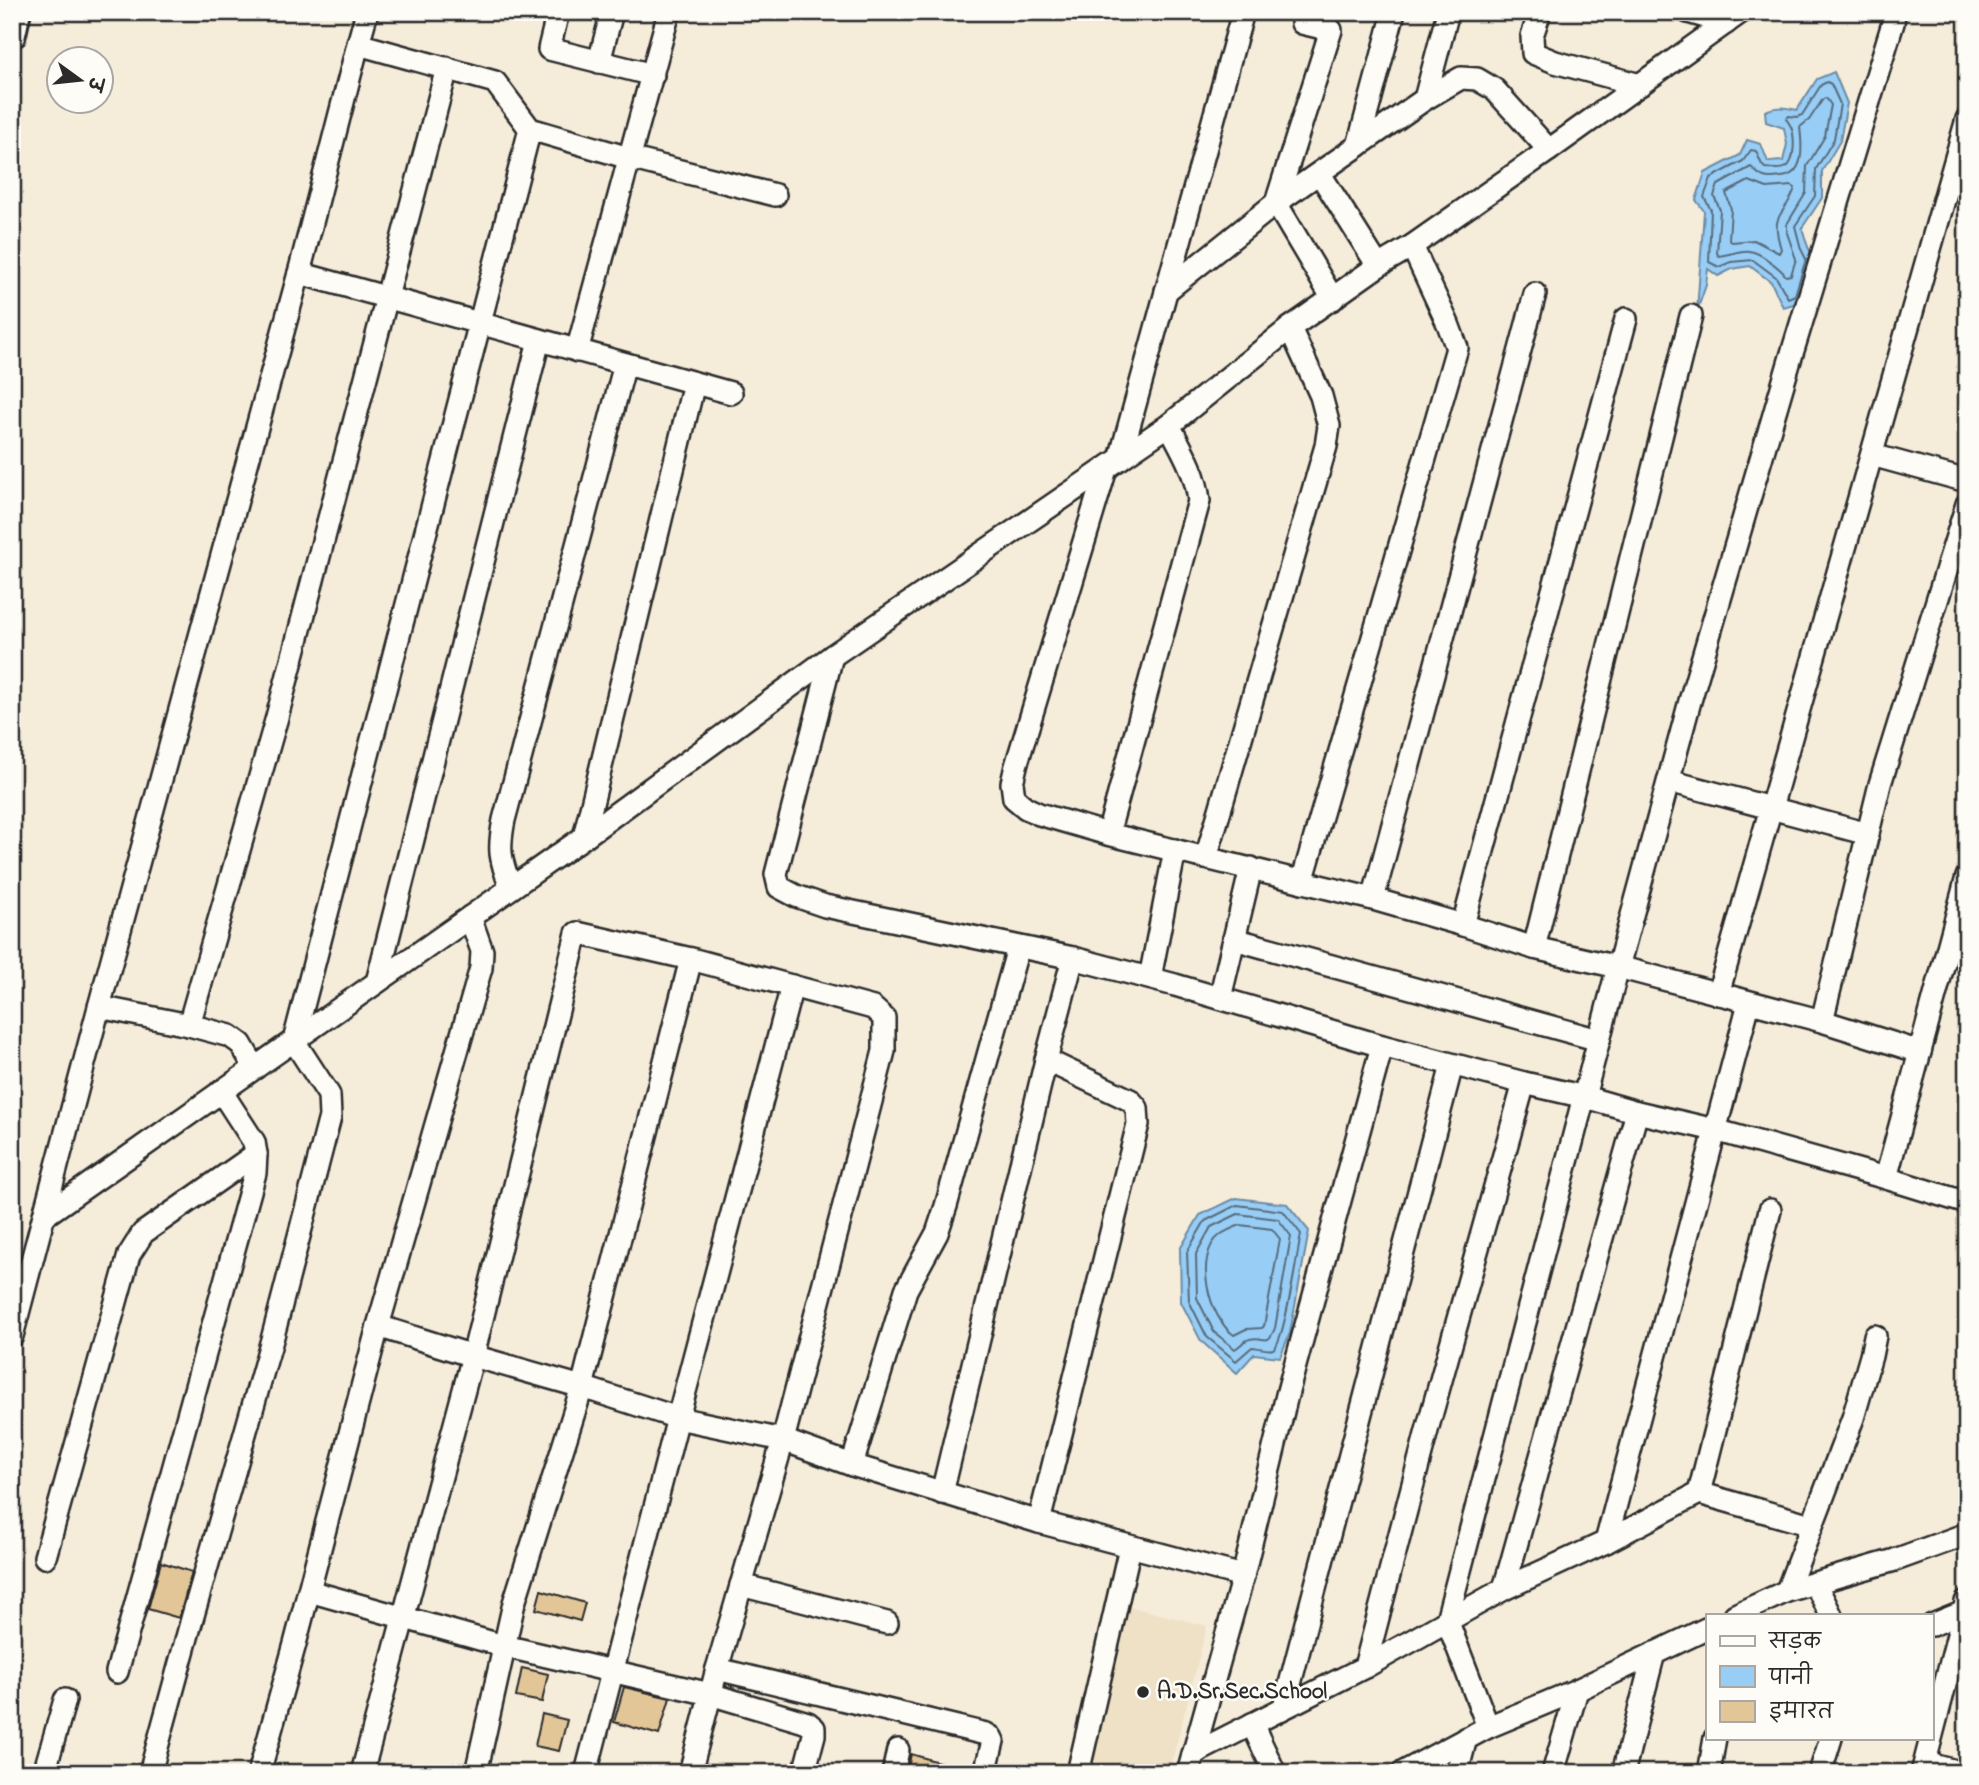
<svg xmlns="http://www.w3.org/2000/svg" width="1979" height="1785" viewBox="0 0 1979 1785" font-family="'Indie Flower','Playpen Sans Deva',sans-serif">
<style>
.built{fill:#efe1c6}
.water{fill:#98cdf6;stroke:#6c8ca5;stroke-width:2}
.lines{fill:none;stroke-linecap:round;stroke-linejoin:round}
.shore{stroke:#576c7c;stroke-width:2}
.building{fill:#e2c697;stroke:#2b2b2b;stroke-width:2}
.service-casing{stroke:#2b2b2b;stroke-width:16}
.minor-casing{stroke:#2b2b2b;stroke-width:26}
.service{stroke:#fdfcf7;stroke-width:10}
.minor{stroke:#fdfcf7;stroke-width:21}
.poi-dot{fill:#2b2b2b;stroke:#fdfcf7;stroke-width:2.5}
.labels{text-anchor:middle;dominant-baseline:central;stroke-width:5;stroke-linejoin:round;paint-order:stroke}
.poi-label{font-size:23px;font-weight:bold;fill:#2b2b2b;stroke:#fdfcf7;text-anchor:start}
</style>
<rect width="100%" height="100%" fill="#f5ecda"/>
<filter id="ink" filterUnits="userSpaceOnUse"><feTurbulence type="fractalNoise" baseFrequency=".0143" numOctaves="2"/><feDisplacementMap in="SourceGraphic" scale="14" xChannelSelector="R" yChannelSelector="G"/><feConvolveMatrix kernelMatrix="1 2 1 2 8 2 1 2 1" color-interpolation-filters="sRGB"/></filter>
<g filter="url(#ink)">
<polygon class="built" points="1119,1604 1207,1626 1169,1773 1139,1773 1080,1757"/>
<g class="water">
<path d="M1834,72L1847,103L1840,141L1822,171V198L1802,228L1808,247L1814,258L1801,302L1783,307L1771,282L1750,266L1732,269L1718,276L1708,269L1706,285L1697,311L1704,211L1696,200L1705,173L1740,155L1747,140L1761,144L1768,162L1783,161L1787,144L1784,128L1766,122L1765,111C1776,106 1785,107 1797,110L1817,79Z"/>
<polygon points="1236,1198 1287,1204 1309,1231 1290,1333 1280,1357 1254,1354 1237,1373 1201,1341 1181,1302 1180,1249 1200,1215"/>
</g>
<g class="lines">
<g class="shore">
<path d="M1827,82L1831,84L1840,104L1834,139L1816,169L1815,196L1795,226L1801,249L1806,259L1795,295L1788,298L1776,277L1753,260L1731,262L1719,267L1709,262L1711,210L1704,197L1711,178L1743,161L1751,150L1756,151L1762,165L1765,168C1771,169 1783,170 1788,166C1795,159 1795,136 1791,127C1790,124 1787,121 1786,118L1789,116L1797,117L1802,115L1821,85Z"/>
<path d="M1826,98L1831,105L1825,136L1807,166L1806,193L1787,224V233L1796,259L1791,275L1786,276C1781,269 1775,265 1768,260C1747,244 1741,253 1719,256L1717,253L1720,210L1714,196L1718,185L1751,167C1755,170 1758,175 1764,177C1769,179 1775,178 1781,177C1806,175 1802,145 1800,127L1809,120L1823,99Z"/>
<path d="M1749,181L1767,188L1792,186L1795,188C1785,218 1769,210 1781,249L1779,253L1754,240L1732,242L1729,240L1731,209L1726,193Z"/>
<path d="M1237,1205L1283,1211L1301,1234C1298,1249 1284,1346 1273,1349C1268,1351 1257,1347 1252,1347L1236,1361L1207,1337L1189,1301L1187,1252L1205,1221Z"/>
<path d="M1238,1214L1278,1219L1291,1236L1275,1328C1267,1348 1265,1335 1250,1339C1244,1340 1240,1346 1235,1349L1214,1332L1197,1298L1196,1254L1211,1227Z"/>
<path d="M1240,1225L1272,1229L1280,1239L1264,1326L1262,1328L1246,1329L1234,1335C1209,1318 1193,1256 1220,1235C1225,1231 1234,1228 1240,1225Z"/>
</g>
</g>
<g class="building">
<polygon points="161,1562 192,1572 179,1618 148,1609"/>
<polygon points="541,1590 585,1603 580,1621 536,1609"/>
<polygon points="522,1668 548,1674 542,1702 516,1697"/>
<polygon points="624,1687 670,1698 659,1735 614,1722"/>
<polygon points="542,1714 567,1720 559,1751 535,1746"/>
<polygon points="911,1754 959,1768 959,1773 907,1772"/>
</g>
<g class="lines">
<defs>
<polyline id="service" points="12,43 19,39 25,12"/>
<g id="minor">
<polyline points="558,12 549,49 653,75"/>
<polyline points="1305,12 1302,23 1331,30 1276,203 1333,299"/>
<polyline points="1540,12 1532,36 1533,53 1555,62 1640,85"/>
<polyline points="1688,12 1726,23"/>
<polyline points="358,44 367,12"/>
<polyline points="599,62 612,12"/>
<polyline points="1425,99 1448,12"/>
<polyline points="1358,146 1394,12"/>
<polyline points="1320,174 1378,266"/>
<polyline points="299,273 731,393"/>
<polyline points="1166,291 1276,203 1425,99 1461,78 1477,79 1494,89 1549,150"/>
<polyline points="577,351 669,12"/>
<polyline points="1872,455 1967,481"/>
<polyline points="1120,459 1243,12"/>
<polyline points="1106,469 1016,766 1012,783 1014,798 1026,808 1039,814 1108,834 1373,899 1463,925 1534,948 1618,967 1822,1021 1920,1052"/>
<polyline points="832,656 776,874 779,887 796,896 825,906 1073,958 1175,985 1382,1046 1524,1083 1585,1097 1637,1112 1715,1130 1886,1178 1967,1203"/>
<polyline points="1669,781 1868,834"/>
<path d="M1108,834L1199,501C1196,472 1182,450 1169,425"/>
<polyline points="584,837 694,383"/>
<polyline points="1206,858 1326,446 1329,426 1321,396 1290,328"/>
<polyline points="1302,882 1457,348 1448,324 1412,246"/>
<path d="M511,888C500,859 498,850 504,820L625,364"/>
<polyline points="1373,899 1535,294"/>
<polyline points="1463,925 1626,319"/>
<polyline points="1234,939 1599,1040"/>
<polyline points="1534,948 1691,316"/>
<polyline points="1150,978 1175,850"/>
<polyline points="377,982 539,340"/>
<polyline points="1718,994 1967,119"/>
<polyline points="1220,998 1251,868"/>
<polyline points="99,1007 189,1025 230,1036 241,1044 255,1068"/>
<polyline points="1822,1021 1880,784 1967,504"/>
<polyline points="189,1025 277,717 447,68"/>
<polyline points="1886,1178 1967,877"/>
<polyline points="44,1216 584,837 832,656 1169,425 1290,328 1378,266 1412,246 1549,150 1741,12"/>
<polyline points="378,1326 473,1356 582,1387 678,1418 783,1440 852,1465 1039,1522 1243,1576"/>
<polyline points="12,1336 99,1007 299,273 358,44 495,82 530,129 629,158 775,195"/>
<polyline points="852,1465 906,1290 937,1233 946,1206 1018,948"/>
<polyline points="942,1493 1046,1060 1073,958"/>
<polyline points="1699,1493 1770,1210"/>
<polyline points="1039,1522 1138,1124 1137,1108 1130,1100 1046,1060"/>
<polyline points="1606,1542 1749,1003"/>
<polyline points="45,1557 129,1255 143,1233 256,1154"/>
<polyline points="1815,1583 1831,1615"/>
<polyline points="741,1585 887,1623"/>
<polyline points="1504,1589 1637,1112"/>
<polyline points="309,1591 504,1646 710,1694 808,1723 814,1728 814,1735 804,1773"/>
<polyline points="1787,1591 1853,1418 1871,1356 1875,1336"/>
<polyline points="1735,1615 1787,1591 1895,1560 1967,1534"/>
<polyline points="1932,1625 1964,1612 1966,1602"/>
<polyline points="1365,1667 1429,1423 1524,1083"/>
<polyline points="717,1669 986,1734 991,1737 993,1741 985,1773"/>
<polyline points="117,1672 255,1173 256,1154 254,1142 221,1091"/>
<polyline points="1284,1707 1452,1065"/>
<polyline points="1252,1724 1275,1773"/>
<polyline points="1488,1727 1447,1620 1618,967 1690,701 1790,360 1893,23 1894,12"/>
<polyline points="1193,1754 1365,1667 1504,1589 1606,1542 1699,1493 1811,1525"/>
<polyline points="1925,1763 1963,1773"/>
<polyline points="44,1773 65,1700"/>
<polyline points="150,1773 192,1619 273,1336 330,1117 329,1095 294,1041 530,129"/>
<polyline points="259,1773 295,1644 378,1326 481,968 482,951 470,917"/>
<polyline points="362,1773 473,1356 577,933 691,959 873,1008 884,1018 884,1051 783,1440 717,1669 690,1773"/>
<polyline points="476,1773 514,1603 582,1387 691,959"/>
<polyline points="586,1773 678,1418 792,986"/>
<polyline points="893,1773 898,1750"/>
<polyline points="1078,1773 1130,1547"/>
<polyline points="1188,1773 1243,1576 1287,1395 1382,1046"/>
<polyline points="1402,1773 1488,1727 1577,1690 1708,1628"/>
<polyline points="1457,1773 1466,1738"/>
<polyline points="1553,1773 1577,1690"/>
<polyline points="1623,1773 1654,1653"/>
<polyline points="1709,1773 1715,1738"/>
<polyline points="1820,1773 1831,1738"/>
<polyline points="1922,1773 1964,1612"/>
</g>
</defs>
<use href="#service" class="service-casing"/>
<use href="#minor" class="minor-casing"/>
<use href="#service" class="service"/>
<use href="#minor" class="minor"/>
</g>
</g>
<circle class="poi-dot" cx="1143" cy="1692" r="7"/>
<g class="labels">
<g class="poi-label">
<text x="1157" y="1692">A.D.Sr.Sec.School</text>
</g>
</g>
<rect width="1979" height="1785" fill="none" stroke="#fdfcf7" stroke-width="42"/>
<rect x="21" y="21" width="1937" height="1743" fill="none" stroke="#2b2b2b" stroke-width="2.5" filter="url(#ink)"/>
<rect x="1706" y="1614" width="228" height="126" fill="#fdfcf7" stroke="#a9a8a5" stroke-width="2"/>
<rect x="1720" y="1636" width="35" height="10" fill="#fdfcf7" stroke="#a9a8a5" stroke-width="2"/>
<text x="1769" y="1648" font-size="21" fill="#2b2b2b">सड़क</text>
<rect x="1720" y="1666" width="35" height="21" fill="#98cdf6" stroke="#a9a8a5" stroke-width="2"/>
<text x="1769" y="1684" font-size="21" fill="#2b2b2b">पानी</text>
<rect x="1720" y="1701" width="35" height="21" fill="#e2c697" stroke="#a9a8a5" stroke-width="2"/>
<text x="1769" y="1718" font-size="21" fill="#2b2b2b">इमारत</text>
<g transform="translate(80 80) rotate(105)"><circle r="33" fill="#fdfcf7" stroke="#a9a8a5" stroke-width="2"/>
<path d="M0-5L12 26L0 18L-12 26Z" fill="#2b2b2b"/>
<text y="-10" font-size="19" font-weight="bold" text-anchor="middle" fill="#2b2b2b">उ</text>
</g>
</svg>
